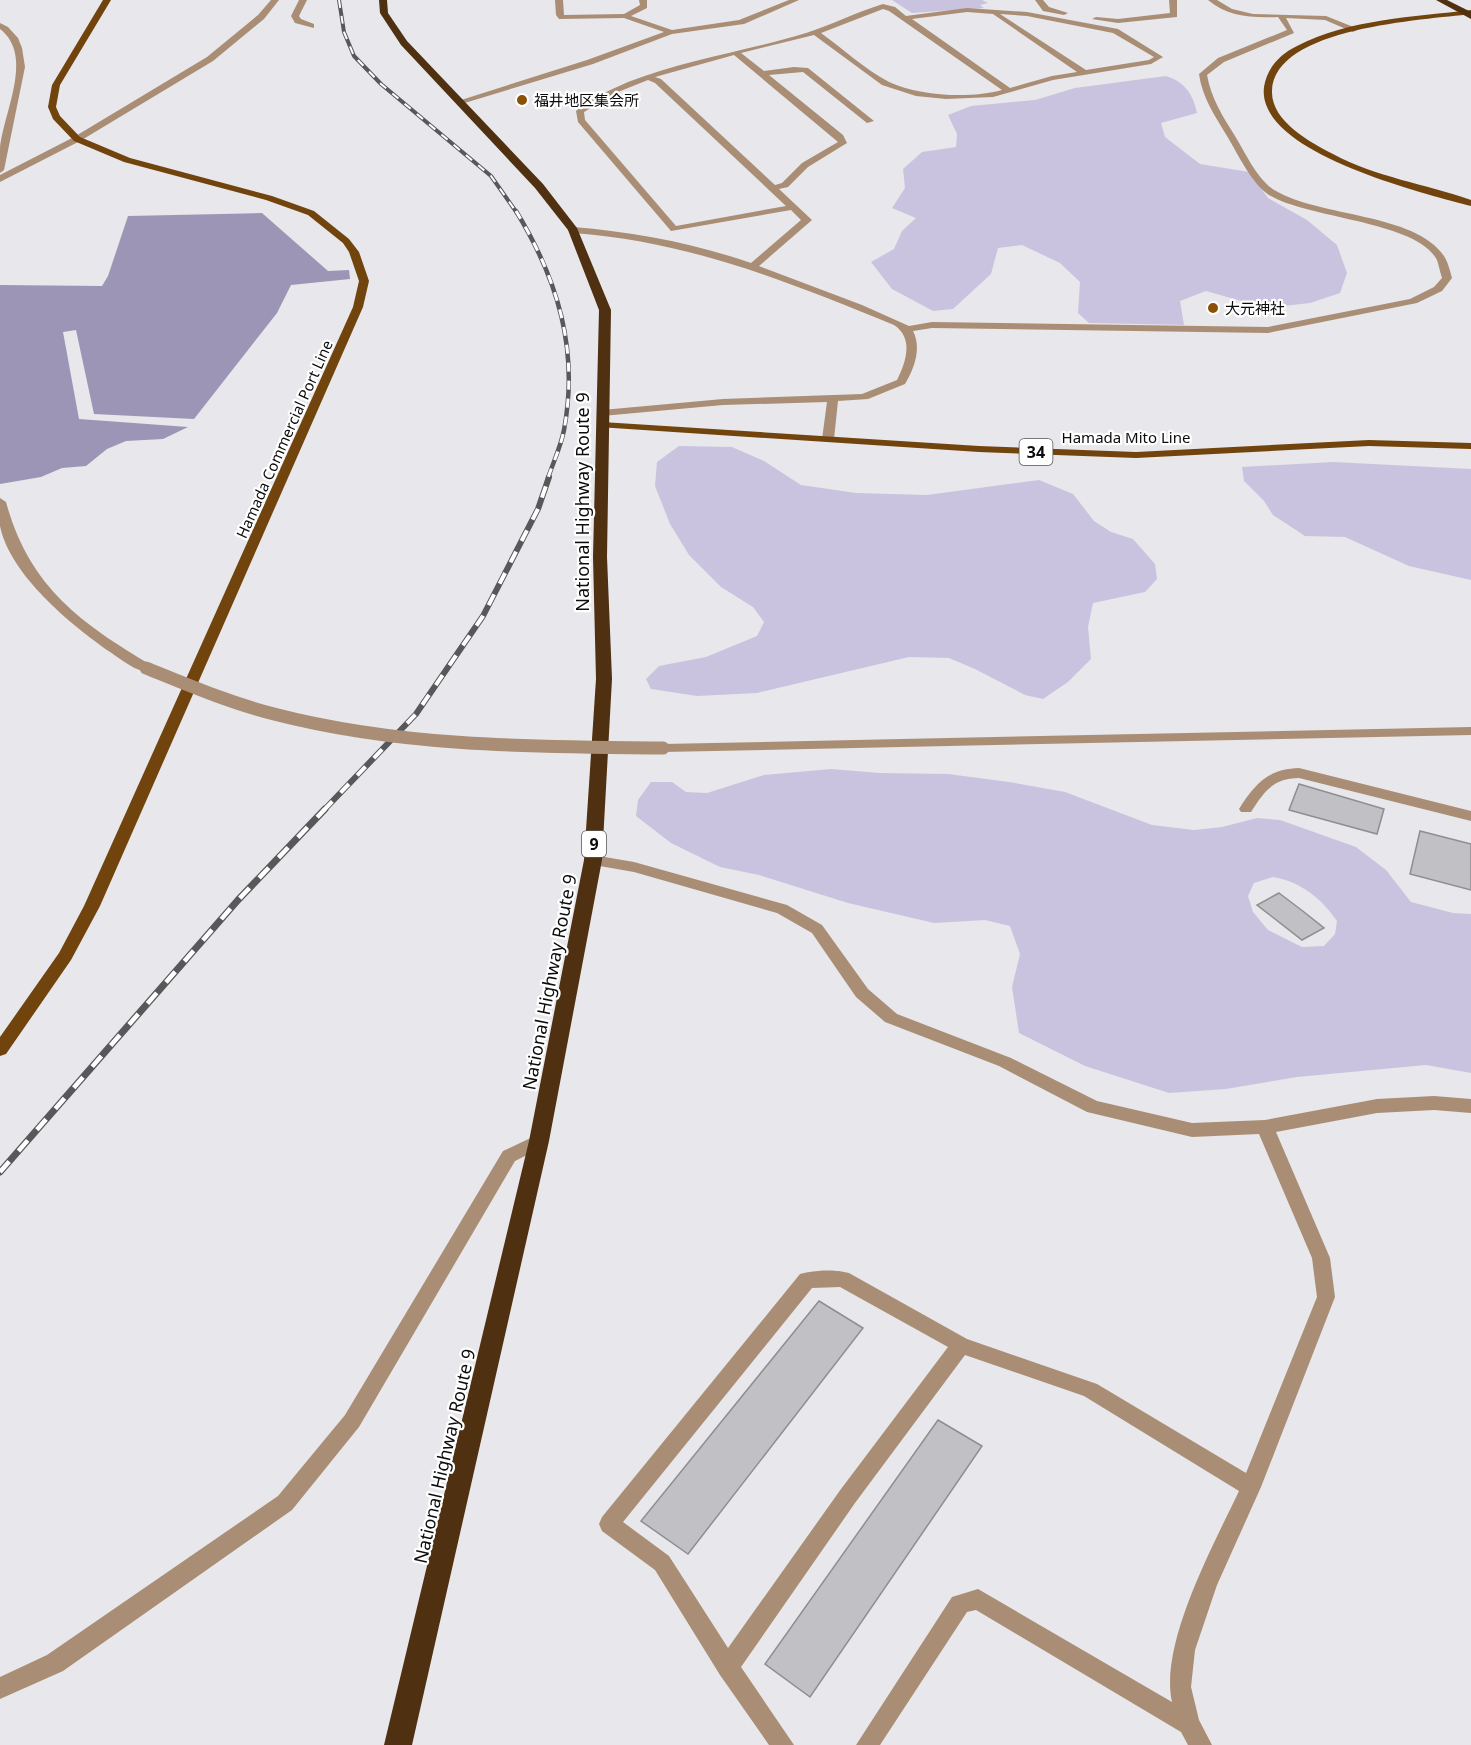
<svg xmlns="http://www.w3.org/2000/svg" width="1471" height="1745" viewBox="0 0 1471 1745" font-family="'Noto Sans','Noto Sans JP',sans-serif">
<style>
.green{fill:#cac3df;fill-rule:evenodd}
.water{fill:#9d95b5}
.building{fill:#c1c0c4;stroke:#8e8e91;stroke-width:1.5}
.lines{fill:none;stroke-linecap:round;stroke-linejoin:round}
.minor{fill:#a98e75;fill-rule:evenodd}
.major{fill:#71430d;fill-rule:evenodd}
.highway{fill:#4f3010;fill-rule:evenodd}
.rail-far3-casing{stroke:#58585a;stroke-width:4}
.rail-far2-casing{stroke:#58585a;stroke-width:4.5}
.rail-far1-casing{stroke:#58585a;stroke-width:6}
.rail-casing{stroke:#58585a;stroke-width:7}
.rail-far3{stroke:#fff;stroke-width:2;stroke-dasharray:8;stroke-linecap:butt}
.rail-far2{stroke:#fff;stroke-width:3;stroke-dasharray:9;stroke-linecap:butt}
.rail-far1{stroke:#fff;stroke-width:4;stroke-dasharray:12;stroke-linecap:butt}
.rail{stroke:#fff;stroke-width:4.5;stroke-dasharray:14;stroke-linecap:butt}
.minor-bridge{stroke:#a98e75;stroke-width:13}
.poi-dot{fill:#895006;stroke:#fff;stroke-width:2}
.labels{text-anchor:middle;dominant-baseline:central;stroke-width:4.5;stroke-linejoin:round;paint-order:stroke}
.far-poi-label{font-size:15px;fill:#0c0c0d;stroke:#fff;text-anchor:start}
.far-street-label{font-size:15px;fill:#0c0c0d;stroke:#fff}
.shield{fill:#fff;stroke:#555556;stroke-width:1.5}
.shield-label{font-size:16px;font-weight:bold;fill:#0c0c0d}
.street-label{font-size:18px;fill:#0c0c0d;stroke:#fff}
</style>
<rect width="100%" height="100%" fill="#e8e7eb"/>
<g class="green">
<polygon points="892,0 982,0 988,3 980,5 984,8 912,13"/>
<path d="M1166,76C1185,82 1193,94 1197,113L1161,123L1165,137L1200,164L1249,172L1268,198L1307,220L1337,245L1347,273L1340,293L1310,303L1266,308L1206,291L1180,301L1184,325L1089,323L1078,313L1080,282L1060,263L1022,245L998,248L991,274L953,309L933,311L892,289L871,262L894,249L902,231L916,218L892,208L905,188L903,169L922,152L956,147L957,134L948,115L971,106L1035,100L1075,88Z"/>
<polygon points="679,446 732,447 764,461 801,485 856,493 927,495 1039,480 1073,494 1094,521 1111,532 1133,539 1155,564 1157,579 1145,592 1093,603 1088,627 1091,659 1068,682 1043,699 1025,695 975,669 949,658 909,657 757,693 697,696 651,689 646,679 659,666 706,657 757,636 764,622 753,607 721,587 689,555 670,524 655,486 657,462"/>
<polygon points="1333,462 1471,469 1471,580 1409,566 1345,537 1305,536 1273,515 1264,501 1244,481 1242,467"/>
<path d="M831,769L880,773L948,774L1009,782L1065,792L1152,825L1194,830L1222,827L1257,818L1280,820L1356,847L1386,870L1411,902L1453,913L1471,914V1073L1426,1065L1297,1077L1226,1089L1169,1093L1085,1066L1019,1033L1012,987L1020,954L1010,926L985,920L934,923L848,903L759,875L720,867L671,843L636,816L638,800L651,782H672L686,792L707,793L764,775ZM1273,877C1300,881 1322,899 1337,921L1335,934L1324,946L1302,947L1268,930L1253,912L1248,896L1254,883Z"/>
</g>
<polygon class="water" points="262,213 328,271 349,270 350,279 291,285 277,313 194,419 94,414 76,330 63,332 79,419 188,427 163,439 126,441 107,449 86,466 62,468 41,477 0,484 0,285 102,286 108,276 128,216"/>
<g class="building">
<polygon points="1299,784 1384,809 1377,834 1289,810"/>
<polygon points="1420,831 1471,844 1471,890 1410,874"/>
<polygon points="1279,893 1304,912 1324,928 1302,940 1257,905"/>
<polygon points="819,1301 863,1328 688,1554 641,1521"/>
<polygon points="938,1420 982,1446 810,1697 765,1664"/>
</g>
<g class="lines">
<g class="minor">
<polygon points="271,0 279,0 264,19 213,61 80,141 0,182 0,175 74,137 207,57 258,15"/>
<polygon points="299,0 307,0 299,16 301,19 314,24 314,28 295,23 291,16"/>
<polygon points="555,0 563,0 564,15 624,14 640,5 639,0 647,0 647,8 631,16 672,30 739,20 789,0 799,0 744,24 672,34 593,64 458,105 458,101 587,60 664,32 624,18 559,19 556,15"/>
<polygon points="1035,0 1043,0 1049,7 1068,13 1064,15 1043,11"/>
<polygon points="1169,0 1177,0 1177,17 1118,23 1092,19 1096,17 1118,19 1170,13"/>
<path d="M1208,0H1217L1232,9L1253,14L1326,16L1356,28L1357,30L1353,32L1325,20L1286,18L1294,33L1224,62L1207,75C1211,98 1223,117 1235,136C1246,154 1258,181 1276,191C1320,217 1415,213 1444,256C1448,262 1450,271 1452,278L1442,291L1417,303L1268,333L932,328L913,331C922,348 914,369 905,384L868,399L838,401L834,439L828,442L822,439L827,402L723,405L602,416L597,413L602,410L723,399L862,394L897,380C906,362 914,338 894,325C785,281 692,242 573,233L568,230L573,227C634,232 693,243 751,263L801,220L791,210L671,231L578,122L576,111C590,98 611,90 628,82C686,59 747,51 806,33C831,25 857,12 883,4L895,7L906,16L967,8L1027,12L1118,29L1163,57L1151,64L1053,80L993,97L946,99L916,96L882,85L814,35L741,53L764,71L794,67L808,68L874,121L867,123L803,72L769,75L843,135L847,143L808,167L788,187L779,189L812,220L759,266L862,305L909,326L932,322L1268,327L1410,299L1434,287L1442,278C1440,272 1439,266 1437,260C1417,221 1308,219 1269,195C1251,183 1238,154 1227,136C1215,116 1202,97 1199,74L1218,58L1287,30L1278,17C1252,18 1228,17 1208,0ZM883,9L889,11L1002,90C970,99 919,96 889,82C866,70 842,48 821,33ZM967,12L993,14L1077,72L1052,76L1010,88L912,19ZM1000,14L1027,16L1113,33L1154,57L1149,60L1086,70ZM734,55L838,142L802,163L782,183L775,185L661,79L655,77ZM648,80L655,83L786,206L676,226L585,120L584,112L618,92Z"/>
<path d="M0,23L8,27L18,38L22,48L25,67L4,170L0,173C0,165 0,157 0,149C3,113 35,56 0,29Z"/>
<path d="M0,498L6,502C29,586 79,622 151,665L153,668L151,671C138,674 121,659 110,652C71,625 10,575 0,526C0,517 0,507 0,498Z"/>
<polygon points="1471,727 1471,735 663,752 656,748 663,744"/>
<path d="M1299,768L1471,811V821L1299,778C1273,778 1264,792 1251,812H1241L1239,809C1255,784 1268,769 1299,768Z"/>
<path d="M593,855L634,862L787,905L822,925L868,989L897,1014L1011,1058L1097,1101L1192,1123L1265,1120L1377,1099L1434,1096L1471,1099V1113L1434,1110L1377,1113L1276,1132L1330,1258L1335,1297L1261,1487L1217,1585L1195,1650L1191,1687L1199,1720L1212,1745H1188L1181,1732L976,1610L967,1612L880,1745H856L952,1597L978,1589L1172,1702C1159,1644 1214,1544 1239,1491L1084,1396L965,1355L855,1503L741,1667L794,1745H769L720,1675L655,1570L602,1531L599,1524L602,1517L800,1274C814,1270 835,1269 849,1273L967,1339L1097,1384L1246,1473L1317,1297L1312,1258L1259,1134L1192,1137L1087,1112L999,1066L885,1022L856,997L812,933L777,913L634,872L588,864L586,860ZM840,1287L948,1347L841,1489L728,1648L669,1556L623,1522L812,1288Z"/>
<polygon points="539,1134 545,1136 548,1141 545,1146 515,1161 359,1427 292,1510 63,1671 0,1699 0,1677 47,1655 278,1496 345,1415 503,1151"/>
</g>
<g class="major">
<polygon points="103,0 111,0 60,85 56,107 60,116 80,137 130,158 272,196 314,211 349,239 359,252 369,281 363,307 100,906 71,960 6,1054 0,1056 0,1037 59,953 84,906 353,307 359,281 349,252 343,243 308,215 266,200 124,162 74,141 53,119 48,107 52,85"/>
<path d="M1471,10V14C1424,20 1274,27 1272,91C1271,121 1310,142 1333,154C1376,177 1425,184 1471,200V206C1424,193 1256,153 1264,87C1267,68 1280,54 1297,46C1349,19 1414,17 1471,10Z"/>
<polygon points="602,422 979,446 1136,452 1369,440 1471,443 1471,449 1369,446 1136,458 979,452 598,427 598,423"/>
</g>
<g class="highway">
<polygon points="379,0 387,0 388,13 407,41 543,184 577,228 611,310 607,557 612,679 602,860 549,1141 412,1745 384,1745 529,1141 584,860 596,679 593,557 599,310 568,230 535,188 401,45 380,13"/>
<polygon points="1436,0 1447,0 1471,12 1471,19"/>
</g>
<defs>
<polyline id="rail-far3" points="339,0 344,32 354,56 381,84 491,176 517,213"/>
<path id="rail-far2" d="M516,211C558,280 579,350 564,430C561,446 553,463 548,478"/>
<polyline id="rail-far1" points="324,810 416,714 483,616 538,509 549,477"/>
<polyline id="rail" points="0,1172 238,900 325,809"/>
</defs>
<use href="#rail-far3" class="rail-far3-casing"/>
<use href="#rail-far2" class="rail-far2-casing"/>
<use href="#rail-far1" class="rail-far1-casing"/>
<use href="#rail" class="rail-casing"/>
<use href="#rail-far3" class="rail-far3"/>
<use href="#rail-far2" class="rail-far2"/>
<use href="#rail-far1" class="rail-far1"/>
<use href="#rail" class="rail"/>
<path class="minor-bridge" d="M146,668C188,685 230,703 274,714C401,747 533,747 663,748"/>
</g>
<g class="poi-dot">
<circle cx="522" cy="100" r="6"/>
<circle cx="1213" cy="308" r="6"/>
</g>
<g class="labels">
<g class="far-poi-label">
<text x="534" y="100">福井地区集会所</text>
<text x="1225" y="308">大元神社</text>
</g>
<g class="far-street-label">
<text x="1126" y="437">Hamada Mito Line</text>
<text transform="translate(284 439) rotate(-66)">Hamada Commercial Port Line</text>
</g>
<g class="shield">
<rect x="1019.5" y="439" width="33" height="26" rx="4.5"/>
<rect x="582" y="831" width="24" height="26" rx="4.5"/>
</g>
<g class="shield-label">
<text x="1036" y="452">34</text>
<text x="594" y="844">9</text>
</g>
<g class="street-label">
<text transform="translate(582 502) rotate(-90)">National Highway Route 9</text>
<text transform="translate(549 982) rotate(-79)">National Highway Route 9</text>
<text transform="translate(444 1456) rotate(-77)">National Highway Route 9</text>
</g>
</g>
</svg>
